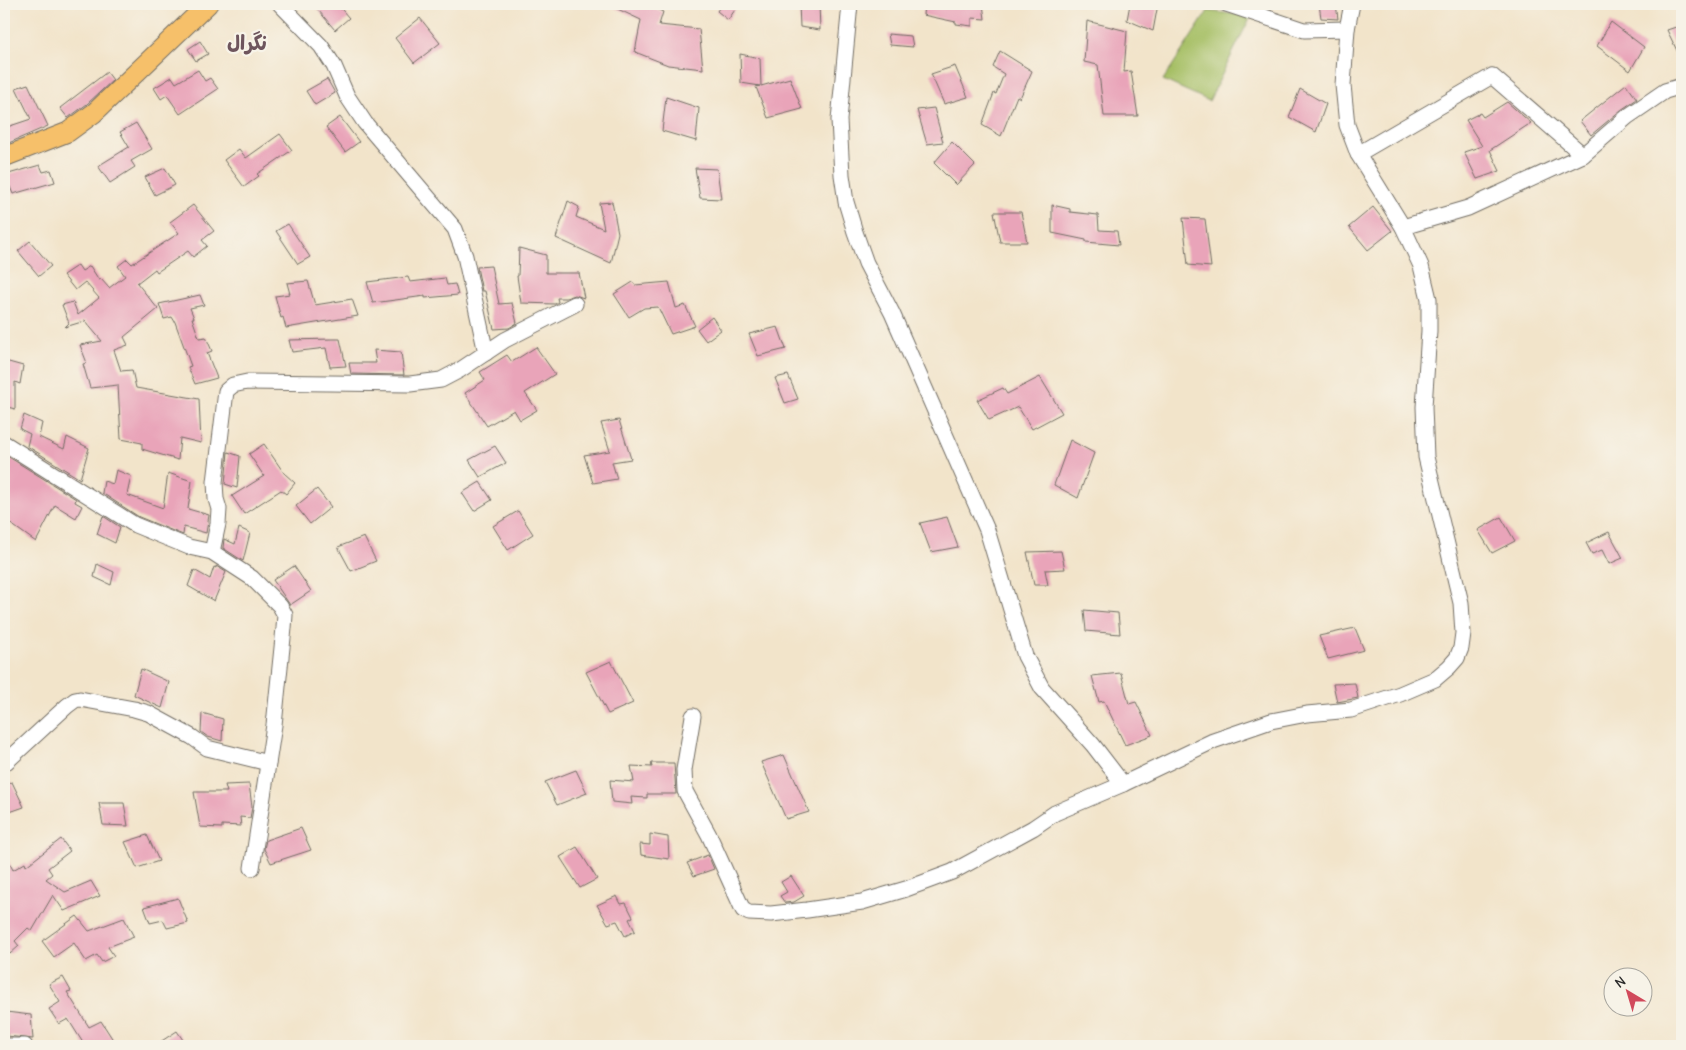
<svg xmlns="http://www.w3.org/2000/svg" width="1686" height="1050" viewBox="0 0 1686 1050" font-family="'Comic Neue','Playpen Sans Arabic',sans-serif">
<style>
.green{fill:#a6bf65;stroke:#687548}
.building{fill:#e9a4b9}
.lines{fill:none;stroke-linecap:round;stroke-linejoin:round}
.minor-casing{stroke:#716c63;stroke-width:17}
.major-casing{stroke:#716c63;stroke-width:21}
.minor{stroke:#fff;stroke-width:15}
.major{stroke:#f6c06b;stroke-width:19}
.labels{text-anchor:middle;dominant-baseline:central;stroke-width:4.5;stroke-linejoin:round;paint-order:stroke}
.district-label{font-size:20px;font-weight:bold;fill:#6e555d;stroke:#f7f3e8}
</style>
<rect width="100%" height="100%" fill="#f7f3e8"/>
<filter id="ink" filterUnits="userSpaceOnUse"><feTurbulence type="fractalNoise" baseFrequency=".02" numOctaves="2"/><feDisplacementMap in="SourceGraphic" scale="10" xChannelSelector="R" yChannelSelector="G"/><feConvolveMatrix kernelMatrix="1 2 1 2 8 2 1 2 1" color-interpolation-filters="sRGB"/></filter>
<filter id="wash" filterUnits="userSpaceOnUse"><feTurbulence type="fractalNoise" baseFrequency=".0096" numOctaves="4" result="noise"/><feDisplacementMap in="SourceGraphic" scale="20" xChannelSelector="R" yChannelSelector="G"/><feGaussianBlur stdDeviation="1.12" result="paint"/><feColorMatrix in="noise" values="0 0 0 0 0 0 0 0 0 0 0 0 0 0 0 0 0 1.4 0 .05"/><feComposite in="paint" operator="in"/></filter>
<g filter="url(#wash)">
<rect width="100%" height="100%" fill="#f2e4ca"/>
<polygon class="green" points="1208,11 1251,16 1209,101 1163,80"/>
<g id="blocks">
<g class="building">
<polygon points="313,4 337,4 349,18 335,30"/>
<polygon points="607,4 646,4 663,12 659,25 699,29 703,69 668,65 635,52 641,20"/>
<polygon points="722,4 739,4 728,20 717,11"/>
<polygon points="799,4 819,4 820,30 800,27"/>
<polygon points="924,4 983,4 985,19 972,18 972,26 956,24 956,22 923,15"/>
<polygon points="1130,4 1158,4 1153,31 1127,20"/>
<polygon points="1319,4 1336,4 1338,19 1321,18"/>
<polygon points="420,18 440,43 414,63 395,38"/>
<polygon points="1087,21 1127,31 1124,72 1131,71 1138,116 1104,116 1098,65 1084,62"/>
<polygon points="1611,22 1644,47 1630,71 1597,46"/>
<polygon points="1682,25 1682,61 1667,30"/>
<polygon points="888,34 911,36 913,47 890,45"/>
<polygon points="200,41 208,54 196,61 188,49"/>
<polygon points="1000,51 1032,71 1020,98 1017,96 1001,136 982,125 994,93 996,94 1004,74 993,67"/>
<polygon points="740,54 760,58 761,86 790,78 802,109 768,118 756,87 760,86 741,83"/>
<polygon points="955,66 968,97 944,104 931,74"/>
<polygon points="198,70 205,81 210,78 218,89 180,114 167,95 161,99 154,88 172,77 176,83"/>
<polygon points="107,72 113,80 87,104 68,118 60,108"/>
<polygon points="327,79 335,93 315,105 306,91"/>
<polygon points="28,84 48,126 4,145 4,128 31,119 16,88"/>
<polygon points="1626,84 1637,99 1621,110 1591,135 1580,121"/>
<polygon points="1300,89 1326,104 1316,132 1289,117"/>
<polygon points="666,97 699,108 696,141 662,131"/>
<polygon points="1507,102 1531,123 1490,150 1500,171 1477,179 1464,152 1482,146 1466,120 1480,113 1483,117"/>
<polygon points="934,108 943,142 927,144 917,110"/>
<polygon points="340,117 359,142 345,152 326,127"/>
<polygon points="136,123 152,149 131,161 135,167 110,183 98,166 129,147 120,132"/>
<polygon points="280,134 292,150 257,174 259,176 244,187 224,160 239,149 246,158"/>
<polygon points="952,142 975,165 956,185 934,163"/>
<polygon points="40,165 43,172 51,170 55,182 13,194 5,175"/>
<polygon points="165,168 175,185 155,195 145,177"/>
<polygon points="695,168 717,169 721,199 700,198"/>
<polygon points="568,201 579,207 576,217 604,229 599,203 612,202 618,233 611,263 556,238"/>
<polygon points="193,205 214,231 202,240 207,246 193,257 188,251 157,272 155,269 137,283 158,309 124,337 128,345 114,350 121,371 132,370 136,388 199,399 201,443 180,438 178,460 142,449 142,443 121,439 118,385 90,388 83,364 87,363 80,345 102,341 85,321 65,327 69,323 62,305 73,302 78,315 99,298 85,282 75,290 63,275 78,265 82,271 90,266 99,280 101,279 109,288 125,276 118,266 127,259 132,264 179,233 170,222"/>
<polygon points="1052,205 1070,209 1070,212 1098,215 1099,230 1117,231 1119,245 1086,242 1086,240 1052,233"/>
<polygon points="1373,207 1392,231 1368,250 1349,227"/>
<polygon points="994,212 1021,212 1027,242 1000,242"/>
<polygon points="1183,218 1205,219 1211,267 1188,265"/>
<polygon points="288,224 310,257 298,264 276,231"/>
<polygon points="30,241 51,266 39,276 18,251"/>
<polygon points="519,248 546,255 546,273 579,273 584,298 575,295 566,298 557,298 558,302 555,304 521,303 517,276 518,276"/>
<polygon points="491,266 499,304 512,303 517,323 509,328 494,329 485,291 482,291 477,267"/>
<polygon points="408,277 410,282 445,278 447,285 455,284 458,295 425,298 425,296 373,303 367,282"/>
<polygon points="308,281 315,305 352,299 358,316 286,328 283,317 281,318 275,296 290,294 287,283"/>
<polygon points="633,282 635,285 669,282 676,308 685,305 695,326 671,334 658,307 644,308 629,317 614,294"/>
<polygon points="200,295 204,305 190,308 194,318 192,318 199,338 206,337 212,351 207,353 217,378 195,384 188,367 191,366 175,322 172,317 164,319 159,304"/>
<polygon points="712,317 721,330 706,341 697,329"/>
<polygon points="778,327 786,349 758,356 749,334"/>
<polygon points="332,339 340,339 346,366 330,367 326,348 292,352 289,340"/>
<polygon points="536,347 555,374 525,393 537,410 520,420 514,410 487,426 465,393 485,380 480,372 507,355 512,362"/>
<polygon points="374,350 401,352 404,375 351,374 349,363 376,363"/>
<polygon points="5,361 23,366 20,384 15,382 15,409 4,406 4,375"/>
<polygon points="788,375 798,399 785,403 775,378"/>
<polygon points="1040,377 1062,413 1032,429 1018,407 989,420 977,400 1003,388 1007,394"/>
<polygon points="24,415 42,423 39,437 64,449 67,437 89,448 80,479 27,446 30,434 20,429"/>
<polygon points="619,420 631,459 612,462 617,479 593,483 584,455 610,451 601,423"/>
<polygon points="1070,440 1094,453 1078,498 1054,485"/>
<polygon points="264,444 284,473 295,483 286,494 281,490 244,514 232,496 264,476 249,454"/>
<polygon points="495,446 506,463 480,477 469,460"/>
<polygon points="228,452 240,456 237,488 225,484"/>
<polygon points="4,454 76,499 75,502 82,506 76,518 55,505 36,542 4,519"/>
<polygon points="116,470 131,476 127,495 163,508 168,473 192,481 188,509 209,515 206,533 184,527 183,535 139,517 102,493 104,481 113,484"/>
<polygon points="480,482 492,500 474,511 462,493"/>
<polygon points="317,489 331,507 310,524 296,506"/>
<polygon points="518,511 533,534 508,550 493,526"/>
<polygon points="103,516 120,527 115,543 97,534"/>
<polygon points="947,517 958,547 931,552 920,523"/>
<polygon points="1501,517 1515,541 1492,553 1478,530"/>
<polygon points="239,528 250,533 243,561 223,548 224,539 235,544"/>
<polygon points="1609,532 1623,558 1609,564 1602,550 1592,554 1586,543"/>
<polygon points="364,537 376,561 351,571 338,547"/>
<polygon points="1061,551 1065,569 1045,570 1048,585 1034,585 1027,552"/>
<polygon points="97,564 114,572 111,585 94,577"/>
<polygon points="216,566 226,572 214,601 188,586 194,570 210,579 214,567 216,568"/>
<polygon points="294,566 311,591 290,605 273,580"/>
<polygon points="1084,610 1118,613 1120,634 1086,631"/>
<polygon points="1355,628 1364,650 1328,659 1319,636"/>
<polygon points="611,661 633,703 608,714 586,672"/>
<polygon points="141,669 169,682 162,708 134,695"/>
<polygon points="1121,673 1129,704 1136,702 1152,735 1125,745 1104,701 1099,702 1092,676"/>
<polygon points="1355,683 1358,698 1337,702 1333,684"/>
<polygon points="202,713 223,719 222,741 208,737 201,732"/>
<polygon points="784,755 809,812 786,819 761,762"/>
<polygon points="651,763 674,763 676,794 647,794 647,798 631,797 632,804 612,802 610,780 634,782 631,766 652,767"/>
<polygon points="576,770 587,793 557,805 545,782"/>
<polygon points="12,782 24,807 4,814 4,784"/>
<polygon points="249,784 252,807 250,818 240,817 241,826 222,825 222,828 200,827 194,792 227,792 225,785"/>
<polygon points="99,803 124,803 128,826 103,825"/>
<polygon points="301,828 311,850 271,863 264,849 266,840"/>
<polygon points="650,834 668,837 669,859 641,855 640,844 650,845"/>
<polygon points="147,835 159,861 137,868 125,842"/>
<polygon points="61,839 70,851 48,868 52,874 46,879 65,892 91,881 100,896 64,911 53,895 32,931 28,928 15,941 19,946 10,954 6,949 4,951 4,852 13,870 25,863 26,866"/>
<polygon points="577,847 597,879 580,888 560,857"/>
<polygon points="708,855 714,869 694,876 687,863"/>
<polygon points="791,876 804,896 794,902 785,903 780,896 787,892 781,882"/>
<polygon points="617,896 621,904 626,903 633,917 629,919 635,931 625,936 617,921 608,924 597,905"/>
<polygon points="178,898 188,923 167,928 163,920 150,923 144,907"/>
<polygon points="77,916 89,931 124,918 134,937 108,947 114,956 102,962 97,955 86,961 74,943 54,957 42,941"/>
<polygon points="63,977 71,991 67,992 89,1027 101,1021 117,1046 85,1046 68,1019 59,1024 49,1009 60,1002 49,984"/>
<polygon points="6,1012 31,1015 33,1039 7,1036"/>
<polygon points="177,1031 187,1046 154,1046"/>
</g>
</g>
</g>
<g filter="url(#ink)">
<use href="#blocks" fill-opacity="0" stroke="#716c63" stroke-width="1"/>
<g class="lines">
<defs>
<g id="minor">
<polyline points="280,4 321,46 334,66 347,96 365,123 455,229 465,256 486,353"/>
<polyline points="850,4 839,120 842,175 846,202 855,232 866,263 892,313 987,530 1025,656 1042,688 1093,745 1123,784"/>
<polyline points="1226,4 1304,30 1347,29"/>
<polyline points="1358,154 1492,76 1583,155"/>
<polyline points="1403,227 1468,208 1583,155 1627,117 1665,91 1682,86"/>
<polyline points="4,443 135,525 189,547 212,552 252,578 280,606 285,615 284,628 274,725 252,868"/>
<polyline points="212,552 218,524 219,509 216,499 215,482 226,391 233,385 247,382 410,384 441,380 460,370 505,340 575,304"/>
<polyline points="693,716 684,770 685,791 709,835 743,910 749,913 771,914 807,910 862,902 906,889 952,872 1033,828 1055,813 1123,784 1213,741 1271,721 1307,714 1351,710 1400,694 1435,679 1449,667 1457,658 1461,648 1463,633 1461,603 1426,457 1424,407 1429,331 1429,299 1421,266 1403,227 1358,154 1347,125 1343,85 1347,29 1352,4"/>
<polyline points="4,764 67,706 75,700 80,699 134,709 148,713 192,737 207,748 268,763"/>
<polyline points="4,1046 25,1046"/>
</g>
<polyline id="major" points="4,157 68,132 94,113 208,4"/>
</defs>
<use href="#minor" class="minor-casing"/>
<use href="#major" class="major-casing"/>
<use href="#minor" class="minor"/>
<use href="#major" class="major"/>
</g>
</g>
<g class="labels">
<g class="district-label">
<text x="247" y="43">نگرال</text>
</g>
</g>
<rect width="1686" height="1050" fill="none" stroke="#f7f3e8" stroke-width="20"/>
<g transform="translate(1628 992) rotate(322)"><circle r="24" fill="#f7f3e8" stroke="#a5a39c"/>
<path d="M0-4L9 19L0 12L-9 19Z" fill="#d1495b"/>
<text y="-8" font-size="14" font-weight="bold" text-anchor="middle" fill="#2b2b2b">N</text>
</g>
</svg>
